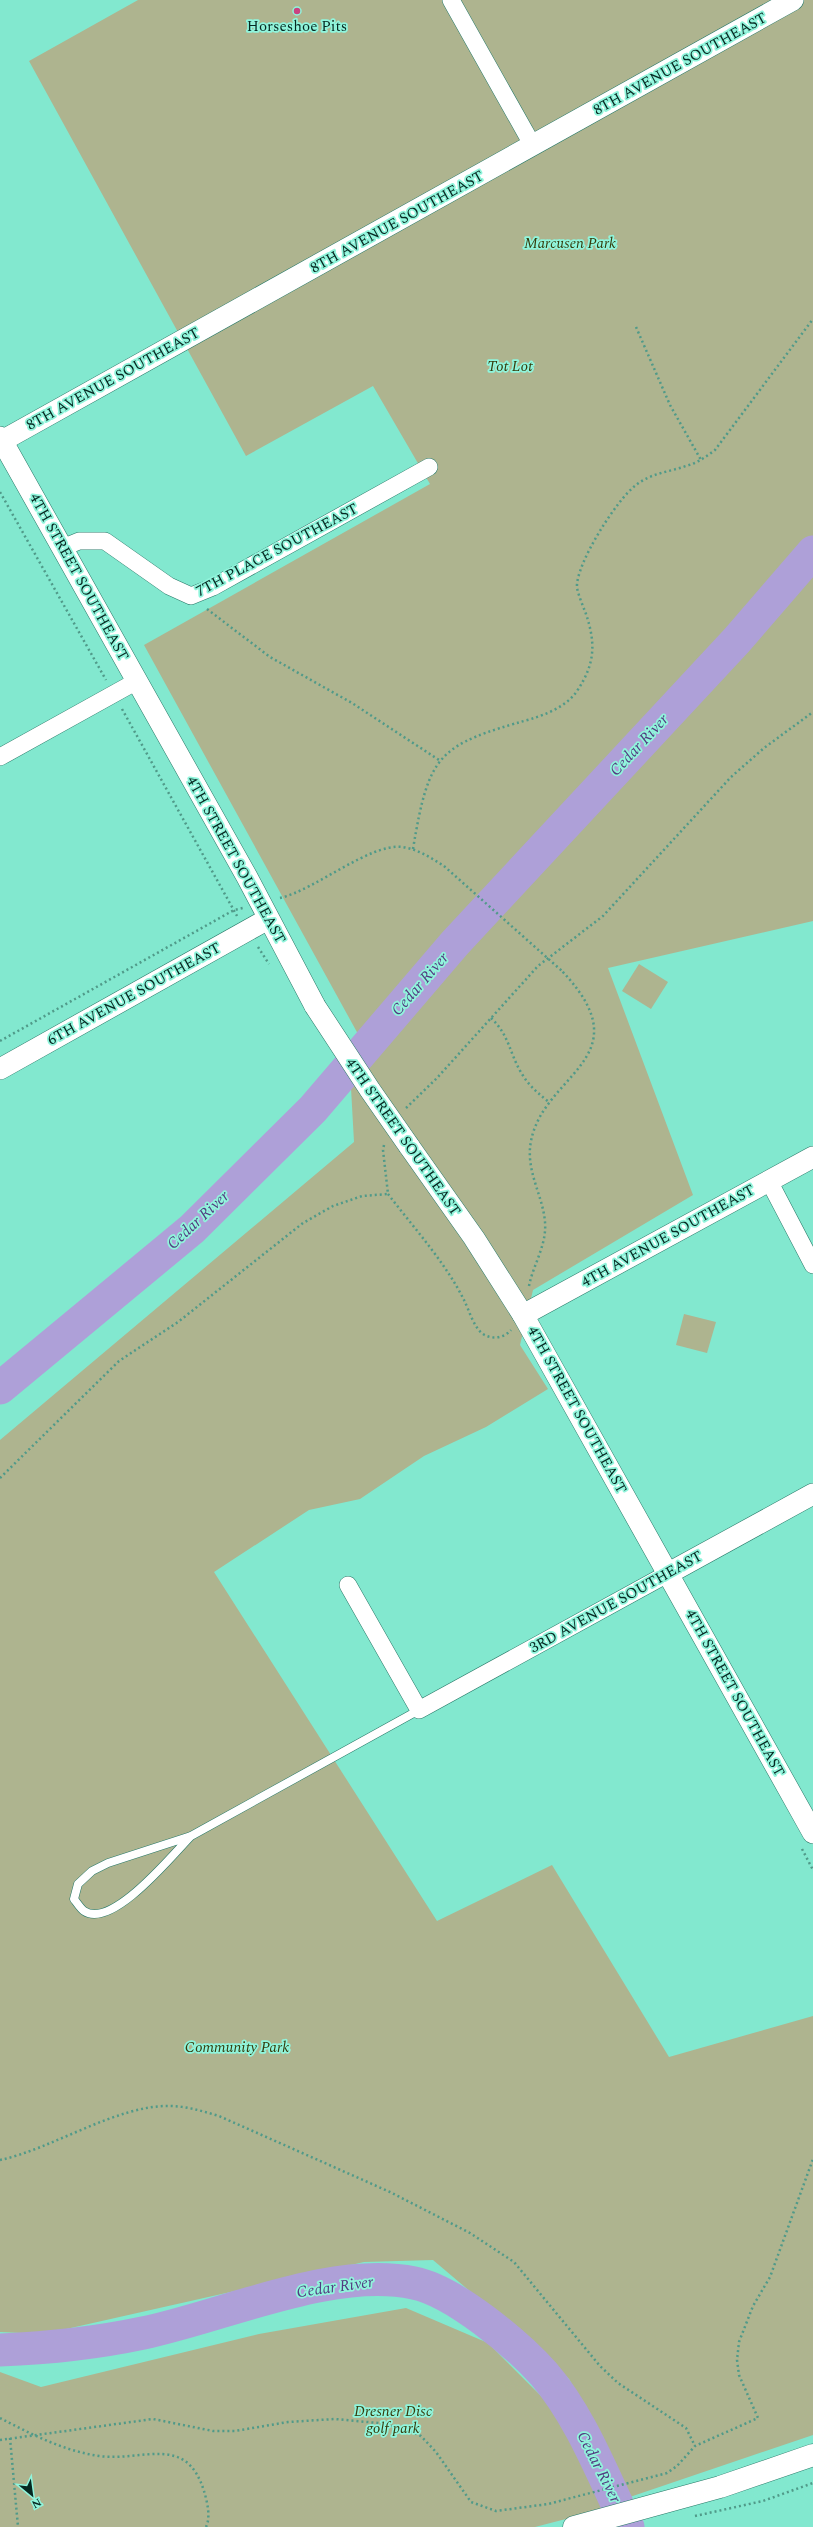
<svg xmlns="http://www.w3.org/2000/svg" width="813" height="2527" viewBox="0 0 813 2527" font-family="Spectral,serif">
<style>
.green{fill:#aeb48f}
.lines{fill:none;stroke-linecap:round;stroke-linejoin:round}
.river{stroke:#aea0d8;stroke-width:33}
.service-casing{stroke:#287968;stroke-width:9}
.minor-casing{stroke:#287968;stroke-width:18}
.tertiary-casing{stroke:#287968;stroke-width:22}
.primary-casing{stroke:#287968;stroke-width:23}
.path{stroke:#509a89;stroke-width:2.5;stroke-dasharray:2 3;stroke-linecap:butt}
.service{stroke:#fff;stroke-width:8}
.minor{stroke:#fff;stroke-width:17}
.tertiary{stroke:#fff;stroke-width:21}
.primary{stroke:#fff;stroke-width:22}
.tertiary-bridge-casing{stroke:#287968;stroke-width:22;stroke-linecap:butt}
.path-bridge{stroke:#509a89;stroke-width:2.5;stroke-dasharray:2 3;stroke-linecap:butt}
.tertiary-bridge{stroke:#fff;stroke-width:21}
.poi-dot{fill:#ca4380;stroke:#90f5dc;stroke-width:1.5}
.labels{text-anchor:middle;dominant-baseline:central;stroke-width:3.5;stroke-linejoin:round;paint-order:stroke}
.poi-label{font-size:15px;fill:#062821;stroke:#90f5dc}
.street-label{font-size:15px;fill:#062821;stroke:#90f5dc}
.park-label{font-size:15px;font-style:italic;fill:#363b0c;stroke:#90f5dc}
.water-label{font-size:16px;font-style:italic;fill:#533c81;stroke:#90f5dc}
</style>
<rect width="100%" height="100%" fill="#82e8cf"/>
<g class="green">
<polygon points="138,0 813,0 813,921 608,968 693,1195 533,1290 520,1345 548,1389 486,1427 424,1456 360,1499 309,1510 214,1572 437,1921 552,1865 669,2057 813,2016 813,2435 627,2498 598,2429 569,2379 543,2353 433,2260 364,2262 44,2334 0,2332 0,1440 354,1142 350,1070 369,1054 144,645 430,484 373,386 246,456 29,61"/>
<polygon points="639,964 668,982 651,1009 622,991"/>
<polygon points="684,1314 716,1322 707,1353 676,1345"/>
<polygon points="406,2308 488,2343 552,2407 607,2506 593,2512 535,2527 0,2527 0,2372 41,2387 259,2334"/>
</g>
<g class="lines">
<g class="river">
<polyline points="0,1388 192,1229 313,1109 455,943 737,640 813,552"/>
<path d="M0,2350C49,2348 96,2343 143,2333C225,2316 331,2266 414,2283C454,2291 517,2344 544,2374C581,2417 603,2476 628,2527"/>
</g>
<defs>
<path id="service" d="M191,1836C173,1854 112,1930 84,1911C81,1909 77,1903 74,1899L78,1884L92,1871L108,1863L191,1836L419,1710"/>
<g id="minor">
<polyline points="451,0 533,146"/>
<polyline points="62,548 79,541 105,541 169,586 191,596 213,587 429,467"/>
<polyline points="0,757 137,681"/>
<polyline points="769,1181 813,1265"/>
<polyline points="348,1585 419,1710 669,1573"/>
</g>
<g id="tertiary">
<polyline points="0,437 247,877 315,1006"/>
<polyline points="0,442 793,0"/>
<polyline points="0,1069 268,919"/>
<polyline points="409,1146 474,1238 523,1315 813,1833"/>
<polyline points="523,1315 813,1157"/>
<polyline points="669,1573 813,1494"/>
</g>
<polyline id="primary" points="574,2527 720,2487 813,2455"/>
</defs>
<use href="#service" class="service-casing"/>
<use href="#minor" class="minor-casing"/>
<use href="#tertiary" class="tertiary-casing"/>
<use href="#primary" class="primary-casing"/>
<g class="path">
<polyline points="636,327 670,405 701,460"/>
<polyline points="0,492 106,680"/>
<polyline points="207,609 270,657 352,703 439,760"/>
<polyline points="122,709 237,916"/>
<path d="M413,849C429,753 438,745 531,719C547,714 567,706 577,691C595,664 596,644 586,614C583,606 579,597 577,588C575,565 617,499 636,485C651,473 669,472 686,466C697,463 706,457 715,450L813,319"/>
<path d="M280,898C315,890 370,843 402,847C418,849 431,858 444,866"/>
<polyline points="258,947 269,964"/>
<path d="M491,1018C510,1036 509,1053 522,1074C529,1086 539,1094 550,1103"/>
<polyline points="0,1041 234,910 243,908"/>
<polyline points="406,1108 437,1078 538,966 603,916 731,777 764,748 813,712"/>
<polyline points="384,1145 383,1150 388,1194"/>
<path d="M388,1194C414,1228 445,1262 464,1300C469,1310 474,1328 483,1334C492,1340 504,1338 511,1330"/>
<path d="M529,1286C533,1265 547,1245 545,1222C543,1197 528,1175 530,1148C537,1074 647,1061 562,971"/>
<polyline points="0,1478 119,1361 178,1322 303,1223 333,1206 362,1196 388,1194"/>
<polyline points="802,1849 813,1870"/>
<path d="M0,2160C52,2149 117,2105 169,2106C186,2106 202,2111 219,2116L390,2192L470,2233L514,2262L600,2366L618,2383L686,2428L695,2446"/>
<path d="M0,2418C31,2434 64,2451 99,2456C143,2462 186,2433 204,2491C207,2501 211,2517 206,2527"/>
<polyline points="10,2438 18,2527"/>
<polyline points="0,2440 153,2419 213,2431 235,2431 288,2422 335,2419 378,2423 402,2428 421,2436 436,2452 471,2502 496,2511 548,2504 667,2473 677,2466 695,2446 758,2418 739,2375 737,2360 739,2342 753,2306 770,2277 813,2159"/>
<polyline points="695,2516 763,2501 813,2483"/>
</g>
<use href="#service" class="service"/>
<use href="#minor" class="minor"/>
<use href="#tertiary" class="tertiary"/>
<use href="#primary" class="primary"/>
<defs>
<polyline id="tertiary-bridge" points="315,1006 370,1090 409,1146"/>
</defs>
<use href="#tertiary-bridge" class="tertiary-bridge-casing"/>
<polyline class="path-bridge" points="444,866 562,971"/>
<use href="#tertiary-bridge" class="tertiary-bridge"/>
</g>
<circle class="poi-dot" cx="297" cy="11" r="4"/>
<g class="labels">
<g class="poi-label">
<text x="297" y="26">Horseshoe Pits</text>
</g>
<g class="street-label">
<text transform="translate(680 64) rotate(-29)">8TH AVENUE SOUTHEAST</text>
<text transform="translate(397 222) rotate(-29)">8TH AVENUE SOUTHEAST</text>
<text transform="translate(113 379) rotate(-29)">8TH AVENUE SOUTHEAST</text>
<text transform="translate(277 550) rotate(-28)">7TH PLACE SOUTHEAST</text>
<text transform="translate(79 577) rotate(61)">4TH STREET SOUTHEAST</text>
<text transform="translate(236 860) rotate(61)">4TH STREET SOUTHEAST</text>
<text transform="translate(134 994) rotate(-29)">6TH AVENUE SOUTHEAST</text>
<text transform="translate(403 1137) rotate(55)">4TH STREET SOUTHEAST</text>
<text transform="translate(668 1236) rotate(-29)">4TH AVENUE SOUTHEAST</text>
<text transform="translate(577 1410) rotate(61)">4TH STREET SOUTHEAST</text>
<text transform="translate(616 1602) rotate(-29)">3RD AVENUE SOUTHEAST</text>
<text transform="translate(735 1693) rotate(61)">4TH STREET SOUTHEAST</text>
</g>
<g class="park-label">
<text x="570" y="243">Marcusen Park</text>
<text x="510" y="366">Tot Lot</text>
<text x="237" y="2047">Community Park</text>
<text x="393" y="2411">Dresner Disc<tspan x="393" dy="17">golf park</tspan></text>
</g>
<g class="water-label">
<text transform="translate(639 745) rotate(-47)">Cedar River</text>
<text transform="translate(420 984) rotate(-49)">Cedar River</text>
<text transform="translate(198 1220) rotate(-43)">Cedar River</text>
<text transform="translate(335 2287) rotate(-8)">Cedar River</text>
<text transform="translate(599 2467) rotate(63)">Cedar River</text>
</g>
</g>
<g transform="translate(32 2495) rotate(151)" stroke="#90f5dc" stroke-width="3" paint-order="stroke">
<path d="M0-3L7 15L0 10L-7 15Z" fill="#062821"/>
<text y="-6" font-size="11" font-weight="bold" text-anchor="middle" fill="#062821">N</text>
</g>
</svg>
